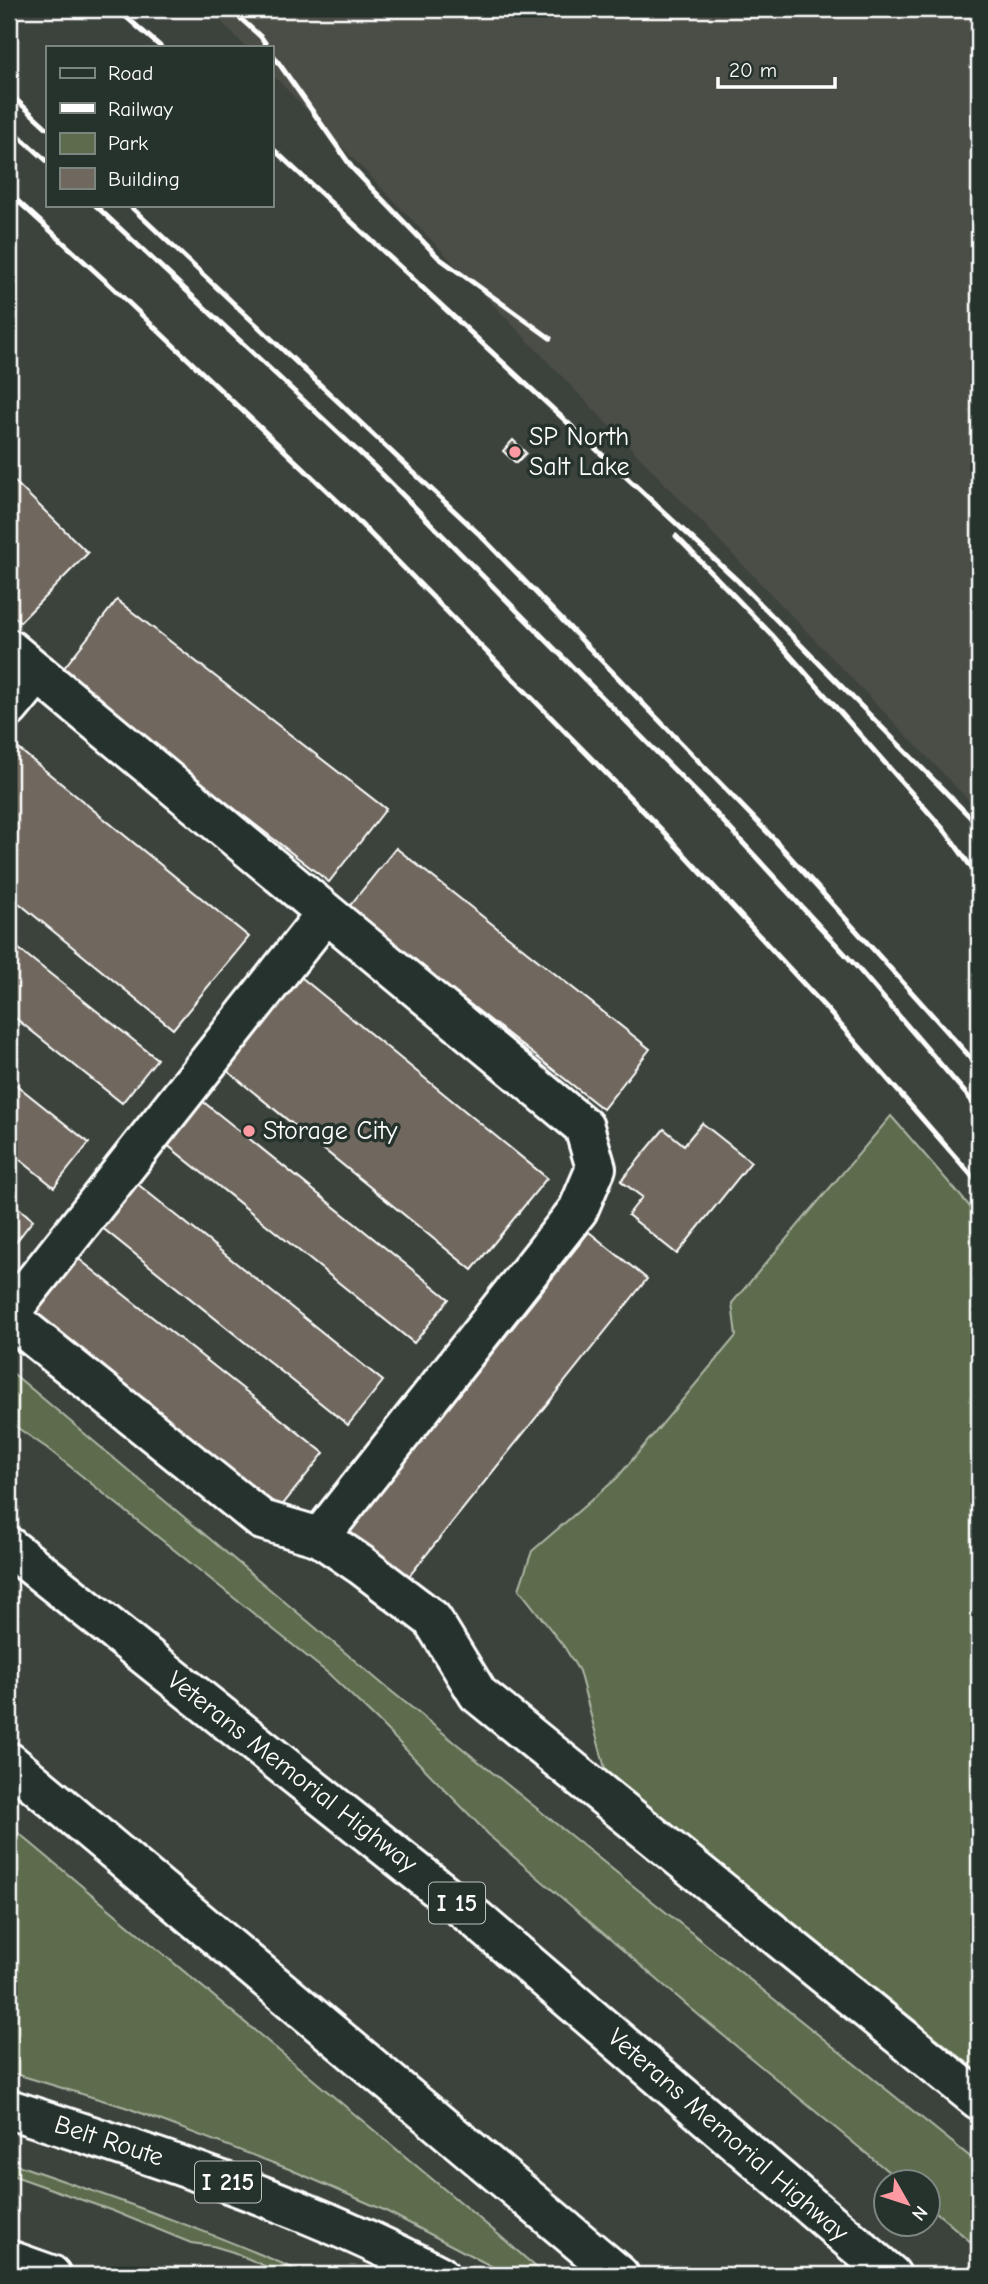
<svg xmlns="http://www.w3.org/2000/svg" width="988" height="2284" viewBox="0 0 988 2284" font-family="'Comic Neue',sans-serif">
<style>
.built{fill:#4c4e46}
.green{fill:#5d6c4d;stroke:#aeb6a6;stroke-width:2}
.building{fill:#70685e;stroke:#fff;stroke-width:2}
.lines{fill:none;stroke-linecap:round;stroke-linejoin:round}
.minor-casing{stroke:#fff;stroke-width:44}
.highway-casing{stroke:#fff;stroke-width:44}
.minor{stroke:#26332d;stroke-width:38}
.highway{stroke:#26332d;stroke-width:38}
.rail{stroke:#fff;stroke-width:5}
.poi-dot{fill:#ff9aa2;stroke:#26332d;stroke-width:2.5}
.labels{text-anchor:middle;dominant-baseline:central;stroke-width:7;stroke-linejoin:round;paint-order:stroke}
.shield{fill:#26332d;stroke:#bec2c0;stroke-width:2}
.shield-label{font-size:24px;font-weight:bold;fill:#fff}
.poi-label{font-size:26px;fill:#fff;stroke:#26332d;text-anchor:start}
.street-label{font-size:26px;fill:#fff;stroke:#26332d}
</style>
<rect width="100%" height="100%" fill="#3c433c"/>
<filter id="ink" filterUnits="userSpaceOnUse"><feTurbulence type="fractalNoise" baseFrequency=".0143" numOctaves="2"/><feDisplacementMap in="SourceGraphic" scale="14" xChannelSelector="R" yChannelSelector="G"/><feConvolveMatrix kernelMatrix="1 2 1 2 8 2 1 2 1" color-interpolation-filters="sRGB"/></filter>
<g filter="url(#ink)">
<polygon class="built" points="209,9 979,9 979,811 271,73 271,47 246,47"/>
<g class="green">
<polygon points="891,1116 979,1217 979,2072 606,1772 579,1671 565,1648 519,1589 532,1551 617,1478 736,1336 732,1303"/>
<polygon points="9,1370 386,1687 979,2164 979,2249 929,2206 928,2182 901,2182 701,2017 493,1839 378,1721 329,1674 47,1448 9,1422"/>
<polygon points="9,1825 499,2235 545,2275 508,2275 384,2210 289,2169 125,2107 9,2072"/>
<path d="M9,2162C110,2197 211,2231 308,2275H285L233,2252L213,2246L191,2243L113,2211L9,2174Z"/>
</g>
<g class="building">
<polygon points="513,440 526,453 516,463 503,451"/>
<polygon points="9,476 88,553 20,622 9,612"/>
<polygon points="117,600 386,809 329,882 60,673"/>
<polygon points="9,741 249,937 173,1029 9,895"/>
<polygon points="396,848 650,1049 603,1109 348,908"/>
<polygon points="9,941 157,1059 122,1103 9,1013"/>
<polygon points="296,973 547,1178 472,1270 220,1065"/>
<polygon points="9,1079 89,1143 54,1187 9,1151"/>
<polygon points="196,1096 449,1299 414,1343 161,1140"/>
<polygon points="702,1123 751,1162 677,1254 628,1215 642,1197 621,1181 664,1129 684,1145"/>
<polygon points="130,1178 383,1381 348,1425 95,1222"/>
<polygon points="9,1200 33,1220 9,1251"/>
<polygon points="589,1232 647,1279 406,1580 348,1534"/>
<polygon points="70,1252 324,1453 276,1513 22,1312"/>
</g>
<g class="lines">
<defs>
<g id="minor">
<polyline points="9,649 584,1127 596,1168 578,1210 320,1537"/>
<polyline points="9,708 38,673"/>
<polyline points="9,1314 326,913"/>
<polyline points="9,1317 262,1520 320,1537 361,1565 432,1619 478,1694 979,2100"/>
<polyline points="9,2260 51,2275"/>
</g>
<g id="highway">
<polyline points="9,1547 476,1919 891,2275"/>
<polyline points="9,1762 619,2275"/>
<path d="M9,2109C155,2156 302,2203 439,2275"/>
</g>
</defs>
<use href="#minor" class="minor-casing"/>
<use href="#highway" class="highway-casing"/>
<use href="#minor" class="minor"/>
<use href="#highway" class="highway"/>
<g class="rail">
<polyline points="117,9 161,47"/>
<polyline points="230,9 261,37 268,47"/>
<polyline points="271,52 353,169 439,258 550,338"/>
<polyline points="9,93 47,128"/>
<polyline points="9,127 47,161"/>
<polyline points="271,147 737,580 979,826"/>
<polyline points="9,193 110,285 344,507 659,827 824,1006 979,1184"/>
<polyline points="95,205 378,470 698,794 856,966 979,1109"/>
<polyline points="129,205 480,535 773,838 979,1067"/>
<polyline points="676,536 772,635 946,832 979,878"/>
</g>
</g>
</g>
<g class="poi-dot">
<circle cx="515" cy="452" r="7"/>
<circle cx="249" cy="1131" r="7"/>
</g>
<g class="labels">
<g class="shield">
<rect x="429" y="1882.5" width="56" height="41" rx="5"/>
<rect x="195" y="2161.5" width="66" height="41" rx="5"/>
</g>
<g class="shield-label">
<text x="457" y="1903">I 15</text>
<text x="228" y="2182">I 215</text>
</g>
<g class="poi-label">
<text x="529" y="437">SP North<tspan x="529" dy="30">Salt Lake</tspan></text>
<text x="263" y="1131">Storage City</text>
</g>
<g class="street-label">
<text transform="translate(292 1772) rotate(38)">Veterans Memorial Highway</text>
<text transform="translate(728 2135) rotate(41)">Veterans Memorial Highway</text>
<text transform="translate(109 2141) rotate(18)">Belt Route</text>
</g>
</g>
<rect width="988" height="2284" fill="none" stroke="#26332d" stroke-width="35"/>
<rect x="18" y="18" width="953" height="2249" fill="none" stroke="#fff" stroke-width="2.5" filter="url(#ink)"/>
<rect x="46" y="46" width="228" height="161" fill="#26332d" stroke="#7d8581" stroke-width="2"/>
<rect x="60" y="68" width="35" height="10" fill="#26332d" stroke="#7d8581" stroke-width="2"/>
<text x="108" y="80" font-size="21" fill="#ffffff">Road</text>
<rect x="60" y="103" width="35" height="10" fill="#ffffff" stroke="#7d8581" stroke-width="2"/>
<text x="108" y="116" font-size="21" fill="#ffffff">Railway</text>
<rect x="60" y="133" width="35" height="21" fill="#5d6c4d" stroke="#7d8581" stroke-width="2"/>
<text x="108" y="150" font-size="21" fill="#ffffff">Park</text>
<rect x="60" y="168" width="35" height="21" fill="#70685e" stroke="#7d8581" stroke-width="2"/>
<text x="108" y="186" font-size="21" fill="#ffffff">Building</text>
<g transform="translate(907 2203) rotate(129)"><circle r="33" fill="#26332d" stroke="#7d8581" stroke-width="2"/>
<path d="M0-5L12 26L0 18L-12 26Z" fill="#ff9aa2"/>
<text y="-10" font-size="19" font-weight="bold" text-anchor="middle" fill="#ffffff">N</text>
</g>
<path d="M718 77v10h117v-10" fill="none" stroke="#ffffff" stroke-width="3.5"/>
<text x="729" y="77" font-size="21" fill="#ffffff" stroke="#26332d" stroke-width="5" paint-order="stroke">20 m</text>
</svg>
